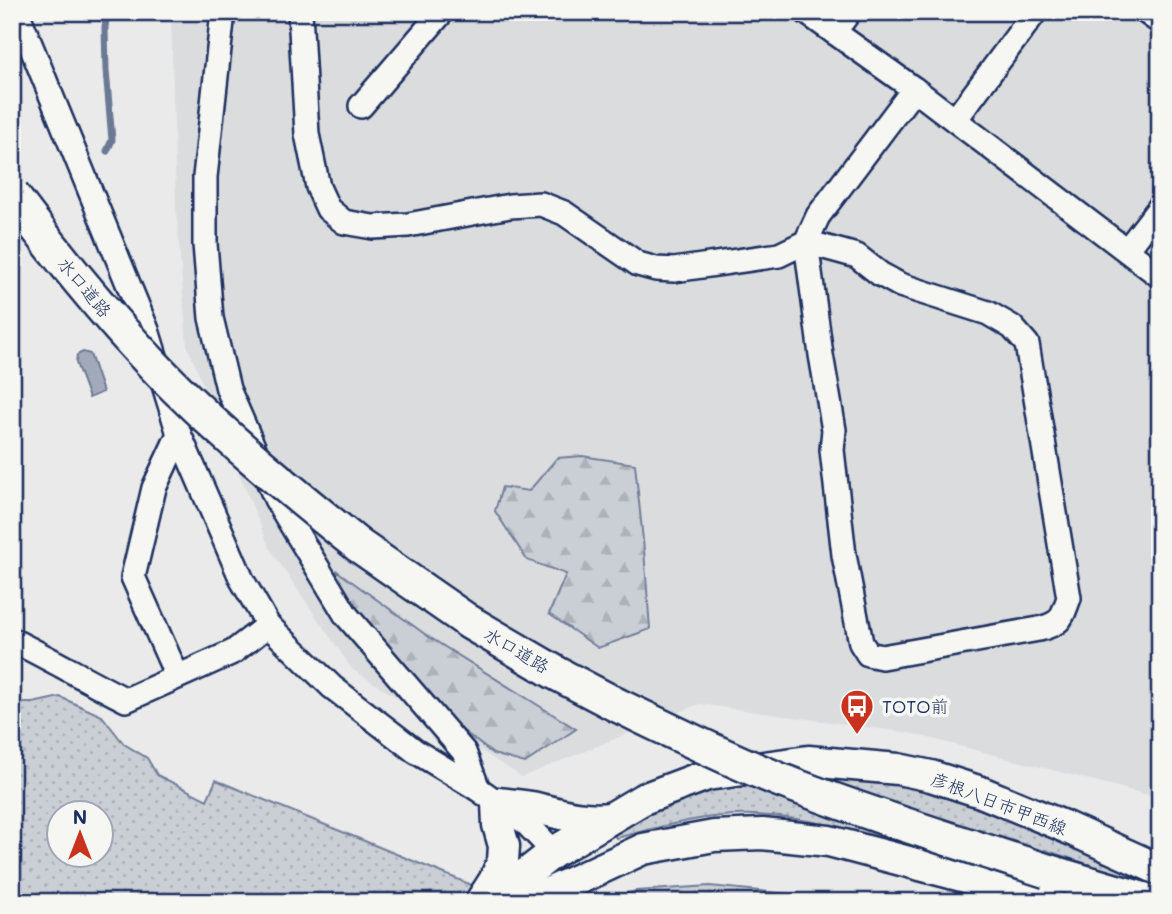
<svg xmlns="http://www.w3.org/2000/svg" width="1172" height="914" viewBox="0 0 1172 914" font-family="Mali,'Klee One',sans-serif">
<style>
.built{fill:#dadcde}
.grass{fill:url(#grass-dots);stroke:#727e9a;stroke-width:2;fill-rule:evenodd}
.forest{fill:url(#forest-firs);stroke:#727e9a;stroke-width:2}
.water{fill:#a2aaba;stroke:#6c7995;stroke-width:2}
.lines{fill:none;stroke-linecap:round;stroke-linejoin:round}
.stream{stroke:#6c7995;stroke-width:7}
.minor-casing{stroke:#1b2f5e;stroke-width:28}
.major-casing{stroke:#1b2f5e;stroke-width:35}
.highway-casing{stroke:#1b2f5e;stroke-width:38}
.minor{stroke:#f6f6f2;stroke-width:23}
.major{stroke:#f6f6f2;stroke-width:30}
.highway{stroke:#f6f6f2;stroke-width:33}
.highway-bridge-casing{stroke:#1b2f5e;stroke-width:38;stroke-linecap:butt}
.highway-bridge{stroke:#f6f6f2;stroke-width:33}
.labels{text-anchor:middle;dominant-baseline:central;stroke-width:7;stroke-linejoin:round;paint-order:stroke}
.street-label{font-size:18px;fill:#1b2f5e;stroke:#f6f6f2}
.poi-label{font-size:18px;fill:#1b2f5e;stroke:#f6f6f2;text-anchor:start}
</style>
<defs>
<pattern id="grass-dots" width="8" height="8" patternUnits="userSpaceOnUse" patternTransform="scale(1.75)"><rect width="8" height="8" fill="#caced5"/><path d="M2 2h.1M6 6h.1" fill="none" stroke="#adb1b9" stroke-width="1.8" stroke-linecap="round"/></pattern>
<pattern id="forest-firs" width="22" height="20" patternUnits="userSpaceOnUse" patternTransform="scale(1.75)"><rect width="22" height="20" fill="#caced5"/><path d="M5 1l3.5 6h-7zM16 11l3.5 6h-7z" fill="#adb1b9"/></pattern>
</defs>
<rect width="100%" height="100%" fill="#e9eae9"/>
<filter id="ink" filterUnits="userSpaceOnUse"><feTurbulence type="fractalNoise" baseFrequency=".0143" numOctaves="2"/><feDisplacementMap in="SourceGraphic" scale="14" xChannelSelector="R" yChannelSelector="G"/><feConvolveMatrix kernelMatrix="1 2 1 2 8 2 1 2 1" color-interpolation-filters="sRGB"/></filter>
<g filter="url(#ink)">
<polygon class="built" points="171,12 1160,12 1160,798 910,733 699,704 522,777 352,669 270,549 187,345 176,204"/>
<g class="grass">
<path d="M60,697L102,716L124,744L147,758L157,775L207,800L216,780L513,902H12V703H33ZM60,813H102V855H60Z"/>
<path d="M812,765L898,775L1160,872V888L1045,850L1034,887C997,875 959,863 922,851C867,834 812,817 754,815C710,813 659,827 616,838L609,825L666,798Z"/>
<polygon points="710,886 838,899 847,902 595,902 636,891"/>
</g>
<g class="forest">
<polygon points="582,456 635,464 644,550 650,629 598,648 549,614 566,574 527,560 495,511 502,487 529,491 557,458"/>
<polygon points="337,571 429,637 576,729 525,763 493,754 415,693 337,615"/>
</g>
<polygon class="water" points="83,352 90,354 103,392 89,398 76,363 77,355"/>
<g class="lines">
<polyline class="stream" points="107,151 112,140 106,70 105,27 107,12"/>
<defs>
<g id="minor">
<polyline points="17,12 147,330 179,434 242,580 268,625 332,687 415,751 478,789 525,822 554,852"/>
<polyline points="223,12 205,177 205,244 211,318 228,389 276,499 346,615 464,752 478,789"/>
<path d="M300,12L307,134L318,187L328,209L344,222L373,227L408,225L510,206L541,204L564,213L638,264L656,269L674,270L779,255L806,242L857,256L880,274L900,285L988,313L1012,327L1027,344L1069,598C1061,619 1062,623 1039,629L882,657L868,654L861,643L844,555L832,450L834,430L821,355L806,242L818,216L914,89"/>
<polyline points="806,12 914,89 1160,276"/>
<polyline points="1146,12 1160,22"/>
<polyline points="834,32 849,12"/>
<polyline points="361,106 442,12"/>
<polyline points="955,120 1035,12"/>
<polyline points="1127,250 1160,207"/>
<path d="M12,640C51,659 88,681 126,700L233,652L268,625"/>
<polyline points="177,676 133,577 154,488 179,434"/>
</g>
<g id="major">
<path d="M481,901L494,881L503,861L504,846L498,825L497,803C509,804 520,805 531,807C560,813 579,821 610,818"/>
<polyline points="490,902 554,852 643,799 707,775 808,761 898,769 931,776 981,792 1061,825 1160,870"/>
<polyline points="529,902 643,849 714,836 762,834 829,841 981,881 1049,902"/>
</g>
<g id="highway">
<polyline points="358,545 469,622 556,673 615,704"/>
<polyline points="1047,871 1152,902"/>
</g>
</defs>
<use href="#minor" class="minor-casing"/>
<use href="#major" class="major-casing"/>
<use href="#highway" class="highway-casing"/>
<use href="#minor" class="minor"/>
<use href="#major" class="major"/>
<use href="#highway" class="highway"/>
<defs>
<g id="highway-bridge">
<path d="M12,195C63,263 116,329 177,389C234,445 296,495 358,545"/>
<path d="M615,704C669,730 723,757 780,780C868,814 958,842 1047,871"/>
</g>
</defs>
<use href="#highway-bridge" class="highway-bridge-casing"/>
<use href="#highway-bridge" class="highway-bridge"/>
</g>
</g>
<defs>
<symbol id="bus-pin" viewBox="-11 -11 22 30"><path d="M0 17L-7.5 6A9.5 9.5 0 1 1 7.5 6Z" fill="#c8321e" stroke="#f6f6f2"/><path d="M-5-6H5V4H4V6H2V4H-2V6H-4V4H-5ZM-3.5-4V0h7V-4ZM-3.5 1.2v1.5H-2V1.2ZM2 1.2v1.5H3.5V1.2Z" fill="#fff"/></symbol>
</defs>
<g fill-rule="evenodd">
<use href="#bus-pin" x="838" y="687" width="38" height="52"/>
</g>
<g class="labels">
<g class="street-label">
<text transform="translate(85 287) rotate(50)">水口道路</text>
<text transform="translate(517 650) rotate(30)">水口道路</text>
<text transform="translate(999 803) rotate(21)">彦根八日市甲西線</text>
</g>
<g class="poi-label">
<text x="882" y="706">TOTO前</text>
</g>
</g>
<rect width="1172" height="914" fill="none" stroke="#f6f6f2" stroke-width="42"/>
<rect x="21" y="21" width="1130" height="872" fill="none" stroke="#1b2f5e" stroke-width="2.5" filter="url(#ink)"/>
<g transform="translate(80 834)"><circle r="33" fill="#f6f6f2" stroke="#9ea6b7" stroke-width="2"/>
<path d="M0-5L12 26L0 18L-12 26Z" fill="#c8321e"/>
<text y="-10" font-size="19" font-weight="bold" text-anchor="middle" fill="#1b2f5e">N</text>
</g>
</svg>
